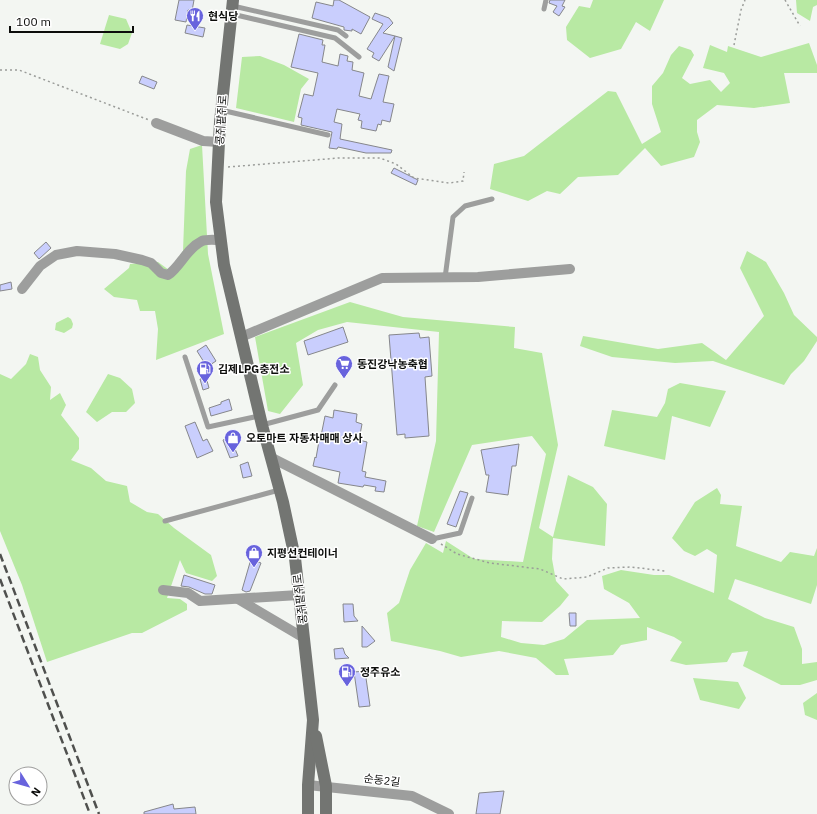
<svg xmlns="http://www.w3.org/2000/svg" width="817" height="814" viewBox="0 0 817 814" font-family="'IBM Plex Sans','Noto Sans KR',sans-serif">
<style>
.green{fill:#b8e9a3}
.building{fill:#c9cefd;stroke:#86878b}
.lines{fill:none;stroke-linecap:round;stroke-linejoin:round}
.path{stroke:#9a9c99;stroke-width:1.5;stroke-dasharray:2 3;stroke-linecap:butt}
.lane{stroke:#9d9e9d;stroke-width:5}
.street{stroke:#9d9e9d;stroke-width:10}
.secondary{stroke:#737572;stroke-width:12}
.rail{stroke:#4f504e;stroke-width:2.5;stroke-dasharray:8 4;stroke-linecap:butt}
.labels{text-anchor:middle;dominant-baseline:central;stroke-width:3;stroke-linejoin:round;paint-order:stroke}
.poi-label{font-size:11px;font-weight:bold;fill:#0c0d0b;stroke:#fff;text-anchor:start}
.street-label{font-size:11px;fill:#0c0d0b;stroke:#fff}
</style>
<rect width="100%" height="100%" fill="#f3f6f2"/>
<g class="green">
<polygon points="593,0 664,0 650,31 636,22 621,49 590,58 567,40 566,27 579,6 590,8"/>
<polygon points="796,0 817,0 817,5 813,7 810,21 797,13"/>
<polygon points="109,15 126,19 132,33 128,44 120,49 100,44"/>
<polygon points="809,43 817,65 817,73 784,73 790,103 754,108 717,105 697,120 697,132 700,142 694,157 661,166 645,148 618,175 578,177 560,194 547,191 528,201 490,189 494,164 524,156 608,91 616,92 642,144 661,132 652,104 652,86 663,73 671,55 679,46 691,50 694,55 682,78 690,84 710,80 721,92 730,83 724,73 703,68 710,45 727,52 728,46 761,57"/>
<polygon points="260,56 284,65 309,79 301,89 294,122 236,108 242,57"/>
<polygon points="202,145 208,254 224,334 156,360 158,329 155,311 140,311 137,300 114,297 104,289 129,268 130,264 158,262 169,270 183,251 186,171 190,149"/>
<polygon points="747,251 766,262 784,293 794,315 817,337 817,341 804,361 791,374 784,385 713,361 675,363 612,357 580,346 583,336 658,349 702,343 726,360 764,316 740,268"/>
<polygon points="350,302 403,317 515,327 514,348 542,353 558,445 539,528 553,537 568,475 593,487 607,504 605,546 553,538 552,559 556,581 569,595 560,606 542,622 502,621 501,637 521,643 544,645 564,639 587,620 640,618 629,603 604,589 602,576 621,570 654,575 669,575 714,593 717,555 707,549 695,556 684,551 672,538 695,502 717,488 721,495 720,504 742,506 736,546 781,562 790,552 814,556 817,548 817,585 811,604 735,579 728,599 765,618 794,627 802,649 802,664 817,662 817,680 800,685 781,685 743,666 748,651 732,653 727,662 686,665 670,661 682,642 674,637 647,627 647,640 621,645 613,655 564,659 569,675 556,675 536,658 499,651 461,657 440,651 391,641 387,613 399,603 410,570 426,543 443,553 446,541 474,559 523,562 546,454 532,436 472,445 434,532 417,526 436,441 439,332 347,322 318,330 296,343 303,385 280,414 268,411 255,337"/>
<polygon points="68,317 71,319 73,324 72,328 64,333 55,330 56,323"/>
<polygon points="30,354 38,357 40,370 51,387 50,400 60,393 66,405 61,415 79,438 79,449 71,460 91,468 106,481 127,486 130,502 147,512 158,514 174,528 211,555 217,576 212,581 186,573 180,560 167,598 180,599 187,604 187,610 142,633 132,633 47,662 22,585 0,531 0,374 11,379 26,364"/>
<polygon points="108,374 120,378 132,389 135,403 126,412 112,412 97,422 86,412"/>
<polygon points="680,383 726,391 710,427 672,416 665,460 604,446 612,410 657,417 665,403 668,389"/>
<polygon points="693,678 738,682 746,698 739,709 700,700"/>
<polygon points="817,693 817,720 805,715 803,703"/>
</g>
<g class="building">
<polygon points="179,0 194,0 192,11 188,10 186,22 175,20"/>
<polygon points="334,0 339,0 370,17 361,34 352,29 352,31 344,30 344,27 312,18 316,2 333,6"/>
<polygon points="550,0 565,0 562,6 565,7 559,16 553,12 557,6 549,3"/>
<polygon points="375,13 389,18 393,23 383,33 395,36 379,61 372,57 374,53 367,49 383,24 372,19"/>
<polygon points="187,25 205,28 203,37 185,33"/>
<polygon points="299,34 323,40 322,45 325,45 322,62 338,66 340,54 348,56 347,61 353,62 352,70 364,73 359,96 371,99 379,74 389,76 383,102 394,104 390,122 382,120 381,125 378,124 376,131 361,128 362,121 358,120 360,114 337,109 334,122 342,124 340,139 392,150 391,153 366,153 338,147 337,149 329,148 332,132 301,125 302,118 298,117 304,94 313,96 318,73 291,67"/>
<polygon points="395,36 402,38 394,71 388,67"/>
<polygon points="142,76 157,82 154,89 139,83"/>
<polygon points="394,168 418,180 416,185 391,173"/>
<polygon points="46,242 51,248 39,259 34,253"/>
<polygon points="11,282 12,289 0,291 0,285"/>
<polygon points="343,327 348,342 308,355 304,341"/>
<polygon points="419,333 420,338 429,337 432,376 425,377 429,436 405,438 405,434 397,435 389,335"/>
<polygon points="206,345 216,361 207,367 197,351"/>
<polygon points="206,377 209,388 203,390 200,379"/>
<polygon points="229,399 232,410 211,416 209,408 221,404 221,402"/>
<polygon points="334,410 357,414 356,422 362,424 359,440 367,442 362,471 366,472 365,477 386,481 384,492 375,491 376,487 364,485 363,487 338,483 340,472 313,466 315,457 316,458 319,441 320,441 325,416 333,418"/>
<polygon points="195,422 203,441 207,439 213,451 197,458 185,426"/>
<polygon points="230,437 238,456 230,458 223,440"/>
<polygon points="519,444 516,466 512,466 508,495 486,492 489,475 486,475 481,450"/>
<polygon points="248,462 252,476 243,478 240,465"/>
<polygon points="460,491 468,493 456,527 447,524"/>
<polygon points="251,559 261,563 250,591 246,592 242,590"/>
<polygon points="184,575 215,585 212,594 205,594 189,587 181,586"/>
<polygon points="343,604 353,604 354,616 358,621 344,622"/>
<polygon points="569,613 576,613 576,626 570,626"/>
<polygon points="362,626 375,641 367,647 362,647"/>
<polygon points="343,648 345,654 349,658 335,659 334,649"/>
<polygon points="365,671 370,706 359,707 354,672"/>
<polygon points="504,791 500,814 476,814 479,793"/>
<polygon points="173,804 174,809 195,807 196,814 144,814 144,812"/>
</g>
<g class="lines">
<g class="path">
<polyline points="785,0 800,26"/>
<polyline points="734,45 741,10 745,0"/>
<polyline points="0,70 19,70 149,120"/>
<polyline points="228,167 339,158 380,158 396,164 414,178 449,183 463,181 464,172"/>
<polyline points="441,544 457,554 490,563 540,569 563,579 587,577 608,568 631,567 665,571"/>
</g>
<g class="lane">
<polyline points="233,6 338,30 346,36"/>
<polyline points="544,9 546,0"/>
<polyline points="232,14 335,38 359,57"/>
<polyline points="221,110 328,135"/>
<polyline points="445,278 453,217 465,206 492,199"/>
<polyline points="185,357 208,427 259,416"/>
<polyline points="262,425 318,410 335,385"/>
<polyline points="165,521 279,490"/>
<polyline points="432,539 460,533 472,498"/>
</g>
<g class="street">
<polyline points="156,123 203,141 219,142"/>
<path d="M22,289L40,266L56,255L77,251L115,254L142,260L151,263L161,273L168,275C181,266 186,249 202,241C207,239 215,240 221,240"/>
<polyline points="241,337 382,278 478,277 570,269"/>
<polyline points="272,458 432,539"/>
<polyline points="163,590 188,593 200,601 299,595"/>
<polyline points="238,599 304,638"/>
<polyline points="308,785 412,796 449,814"/>
</g>
<g class="secondary">
<polyline points="233,0 220,122 216,202 224,265 262,425 283,502 295,558 313,720 308,785 308,814"/>
<polyline points="316,736 326,786 326,814"/>
</g>
<g class="rail">
<polyline points="0,554 99,814"/>
<polyline points="0,579 90,814"/>
</g>
</g>
<defs>
<symbol id="restaurant-pin" viewBox="-11 -11 22 30"><path d="M0 17L-7.5 6A9.5 9.5 0 1 1 7.5 6Z" fill="#6863dd" stroke="#fff"/><path d="M-5-6h1v4h1v-4h1v4h1v-4h1v5L-1.5 .5V6h-2V.5L-5-1ZM5-6V6H3V1.5H1.5Q1.5-4 5-6Z" fill="#fff"/></symbol>
<symbol id="supermarket-pin" viewBox="-11 -11 22 30"><path d="M0 17L-7.5 6A9.5 9.5 0 1 1 7.5 6Z" fill="#6863dd" stroke="#fff"/><path d="M-6-5.5h2.5l.6 2H6L4.5 2H-2.5L-4.4-4H-6ZM-1.5 3.2a1.3 1.3 0 1 0 .1 0ZM3 3.2a1.3 1.3 0 1 0 .1 0Z" fill="#fff"/></symbol>
<symbol id="fuel-pin" viewBox="-11 -11 22 30"><path d="M0 17L-7.5 6A9.5 9.5 0 1 1 7.5 6Z" fill="#6863dd" stroke="#fff"/><path d="M-5.5-6h7V0h2V4h1.3V-2.5L3-4.5l.8-.8L6-3V5H2.5V1h-1V6h-7ZM-4.2-4.7v3.2H.2V-4.7Z" fill="#fff"/></symbol>
<symbol id="shop-pin" viewBox="-11 -11 22 30"><path d="M0 17L-7.5 6A9.5 9.5 0 1 1 7.5 6Z" fill="#6863dd" stroke="#fff"/><path d="M-5-2.5h2.3a2.7 3.5 0 0 1 5.4 0H5L5.5 6h-11ZM-1.5-2.5h3a1.5 2.3 0 0 0-3 0Z" fill="#fff"/></symbol>
</defs>
<g fill-rule="evenodd">
<use href="#restaurant-pin" x="185" y="6" width="20" height="27"/>
<use href="#supermarket-pin" x="334" y="354" width="20" height="27"/>
<use href="#fuel-pin" x="195" y="359" width="20" height="27"/>
<use href="#shop-pin" x="223" y="428" width="20" height="27"/>
<use href="#shop-pin" x="244" y="543" width="20" height="27"/>
<use href="#fuel-pin" x="337" y="662" width="20" height="27"/>
</g>
<g class="labels">
<g class="poi-label">
<text x="208" y="16">현식당</text>
<text x="357" y="364">동진강낙농축협</text>
<text x="218" y="369">김제LPG충전소</text>
<text x="246" y="438">오토마트 자동차매매 상사</text>
<text x="267" y="553">지평선컨테이너</text>
<text x="360" y="672">정주유소</text>
</g>
<g class="street-label">
<text transform="translate(221 120) rotate(-86)">콩쥐팥쥐로</text>
<text transform="translate(300 599) rotate(-97)">콩쥐팥쥐로</text>
<text transform="translate(382 780) rotate(7)">순동2길</text>
</g>
</g>
<g transform="translate(28 786) rotate(127)"><circle r="19" fill="#ffffff" stroke="#9e9e9d"/>
<path d="M0-3L7 15L0 10L-7 15Z" fill="#6863dd"/>
<text y="-6" font-size="11" font-weight="bold" text-anchor="middle" fill="#0c0d0b">N</text>
</g>
<path d="M10 26v6h123v-6" fill="none" stroke="#0c0d0b" stroke-width="2"/>
<text x="16" y="26" font-size="12" fill="#0c0d0b" stroke="#ffffff" stroke-width="3" paint-order="stroke">100 m</text>
</svg>
